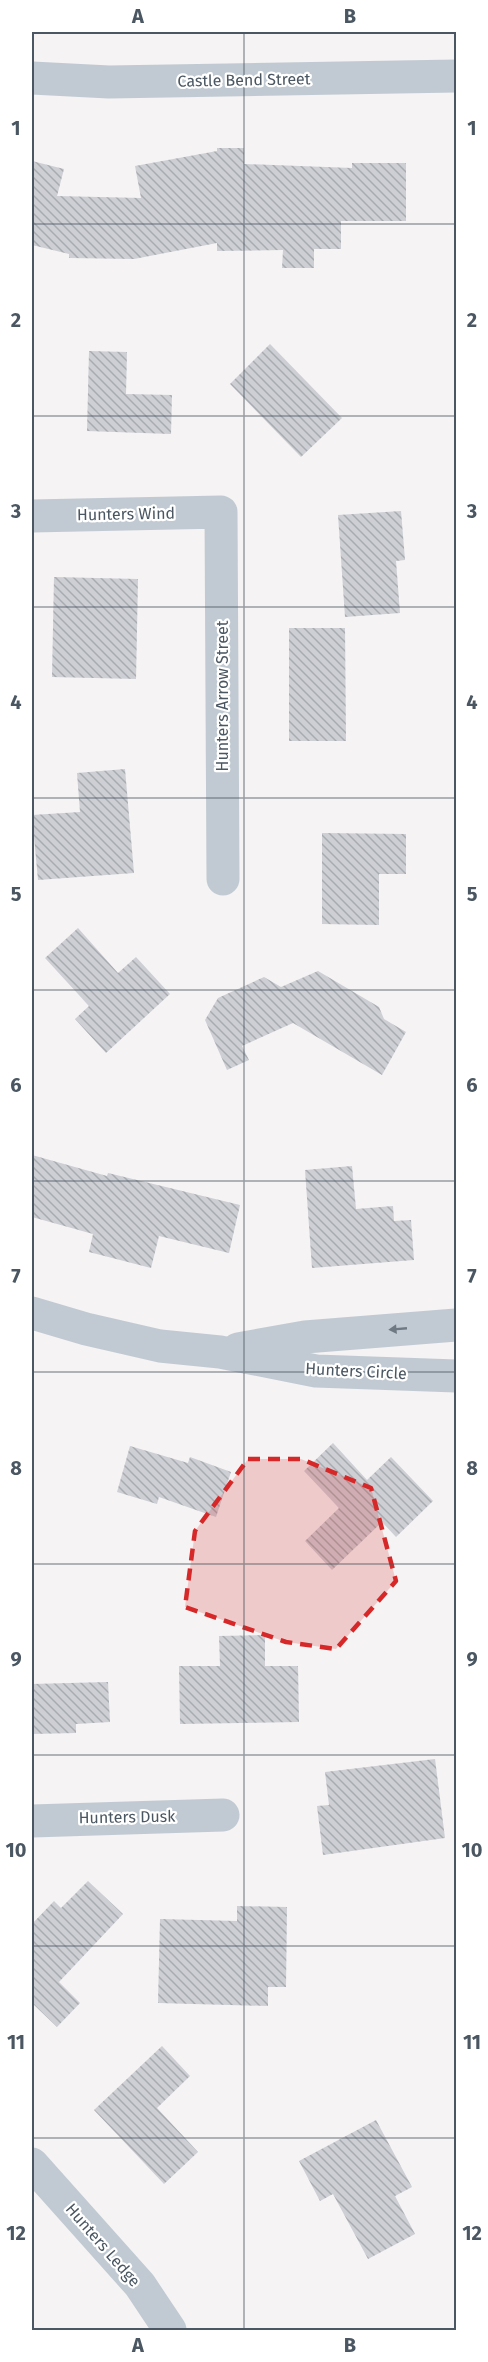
<svg xmlns="http://www.w3.org/2000/svg" width="488" height="2362" viewBox="0 0 488 2362" font-family="'Fira Sans',sans-serif">
<style>
.building{fill:url(#building-back-hatch)}
.lines{fill:none;stroke-linecap:round;stroke-linejoin:round}
.street{stroke:#c1cad2;stroke-width:33}
.oneway{fill:#6e7983}
.marked{fill:#d62828;fill-opacity:0.2;stroke:#d62828;stroke-width:4.5;stroke-dasharray:12 8;stroke-linejoin:round}
.grid{fill:none;stroke:#4a5661;stroke-width:1.5;stroke-opacity:0.55}
.labels{text-anchor:middle;dominant-baseline:central;stroke-width:4.5;stroke-linejoin:round;paint-order:stroke}
.street-label{font-size:16px;fill:#4a5661;stroke:#fff}
.neatline{fill:none;stroke:#4a5661;stroke-width:2}
.grid-label{font-size:20px;text-anchor:middle;font-weight:bold;fill:#4a5661}
</style>
<defs>
<pattern id="building-back-hatch" width="6" height="6" patternUnits="userSpaceOnUse" patternTransform="scale(1.5)"><rect width="6" height="6" fill="#cdcfd5"/><path d="M-1 5l2 2M0 0l6 6M5-1l2 2" fill="none" stroke="#a8abb0"/></pattern>
</defs>
<rect width="100%" height="100%" fill="#f5f3f3"/>
<g class="building">
<polygon points="217,148 244,148 244,164 352,168 352,163 406,163 406,221 341,221 341,249 314,249 314,268 282,268 283,250 217,251 217,243 134,259 69,258 69,254 32,245 32,161 64,169 57,196 141,198 135,166 217,151"/>
<polygon points="270,344 342,418 301,457 230,384"/>
<polygon points="89,351 127,352 126,394 172,395 171,434 87,431"/>
<polygon points="401,511 405,560 396,561 400,613 345,617 338,515"/>
<polygon points="54,577 138,579 136,679 52,677"/>
<polygon points="289,628 345,628 346,741 289,741"/>
<polygon points="125,769 134,873 38,880 32,815 80,812 77,773"/>
<polygon points="322,833 406,834 406,874 379,874 379,925 322,924"/>
<polygon points="78,928 118,973 136,957 170,994 106,1053 75,1019 89,1006 45,958"/>
<polygon points="318,971 379,1007 384,1019 406,1032 382,1075 293,1023 242,1046 249,1060 227,1070 205,1020 218,998 264,977 281,987"/>
<polygon points="32,1155 107,1176 108,1173 240,1205 229,1253 159,1236 151,1268 89,1252 93,1234 32,1217"/>
<polygon points="352,1166 356,1209 393,1206 394,1221 411,1220 414,1260 312,1268 305,1170"/>
<polygon points="333,1443 367,1480 391,1457 433,1501 396,1537 382,1522 332,1570 305,1541 339,1508 304,1471"/>
<polygon points="130,1446 188,1463 190,1457 231,1472 216,1517 159,1497 157,1504 117,1492"/>
<polygon points="265,1635 265,1666 298,1666 299,1722 180,1724 179,1666 220,1666 219,1636"/>
<polygon points="108,1682 110,1722 76,1724 76,1733 32,1734 32,1684"/>
<polygon points="435,1759 445,1838 323,1855 317,1806 329,1805 325,1772"/>
<polygon points="88,1881 123,1914 59,1982 80,2003 57,2027 32,2003 32,1924 54,1901 61,1908"/>
<polygon points="237,1906 287,1907 286,1987 268,1987 268,2006 158,2003 160,1919 237,1921"/>
<polygon points="162,2046 190,2076 157,2108 198,2152 164,2184 94,2110"/>
<polygon points="376,2120 412,2187 395,2196 415,2234 368,2259 333,2194 320,2201 299,2161"/>
</g>
<g class="lines">
<g class="street">
<polyline points="32,78 109,82 456,76"/>
<polyline points="32,516 221,512 223,879"/>
<polyline points="32,1313 86,1329 160,1346 220,1352 316,1371 456,1376"/>
<polyline points="238,1349 305,1337 456,1325"/>
<polyline points="32,1821 223,1815"/>
<polyline points="32,2164 140,2285 170,2330"/>
</g>
</g>
<defs><path id="oneway-solid" d="M-6-.8H1V-3.2L6.5 0L1 3.2V.8H-6Z" transform="scale(1.5)"/></defs>
<use class="oneway" href="#oneway-solid" transform="translate(398 1329) rotate(175)"/>
<path class="marked" d="M248,1459H301L371,1488L396,1581L336,1649L286,1642L185,1607L195,1531Z"/>
<path class="grid" d="M244,32V2330M32,224H456M32,416H456M32,607H456M32,798H456M32,990H456M32,1181H456M32,1372H456M32,1564H456M32,1755H456M32,1946H456M32,2138H456"/>
<g class="labels">
<g class="street-label">
<text transform="translate(244 80) rotate(-1)">Castle Bend Street</text>
<text transform="translate(126 514) rotate(-1)">Hunters Wind</text>
<text transform="translate(222 696) rotate(-90)">Hunters Arrow Street</text>
<text transform="translate(356 1371) rotate(3)">Hunters Circle</text>
<text transform="translate(127 1817) rotate(-1)">Hunters Dusk</text>
<text transform="translate(103 2245) rotate(49)">Hunters Ledge</text>
</g>
</g>
<rect width="488" height="2362" fill="none" stroke="#ffffff" stroke-width="66"/>
<rect x="33" y="33" width="422" height="2296" class="neatline"/>
<g class="grid-label">
<text x="138" y="23">A</text>
<text x="350" y="23">B</text>
<text x="16" y="135">1</text>
<text x="472" y="135">1</text>
<text x="16" y="327">2</text>
<text x="472" y="327">2</text>
<text x="16" y="518">3</text>
<text x="472" y="518">3</text>
<text x="16" y="709">4</text>
<text x="472" y="709">4</text>
<text x="16" y="901">5</text>
<text x="472" y="901">5</text>
<text x="16" y="1092">6</text>
<text x="472" y="1092">6</text>
<text x="16" y="1283">7</text>
<text x="472" y="1283">7</text>
<text x="16" y="1475">8</text>
<text x="472" y="1475">8</text>
<text x="16" y="1666">9</text>
<text x="472" y="1666">9</text>
<text x="16" y="1857">10</text>
<text x="472" y="1857">10</text>
<text x="16" y="2049">11</text>
<text x="472" y="2049">11</text>
<text x="16" y="2240">12</text>
<text x="472" y="2240">12</text>
<text x="138" y="2352">A</text>
<text x="350" y="2352">B</text>
</g>
</svg>
